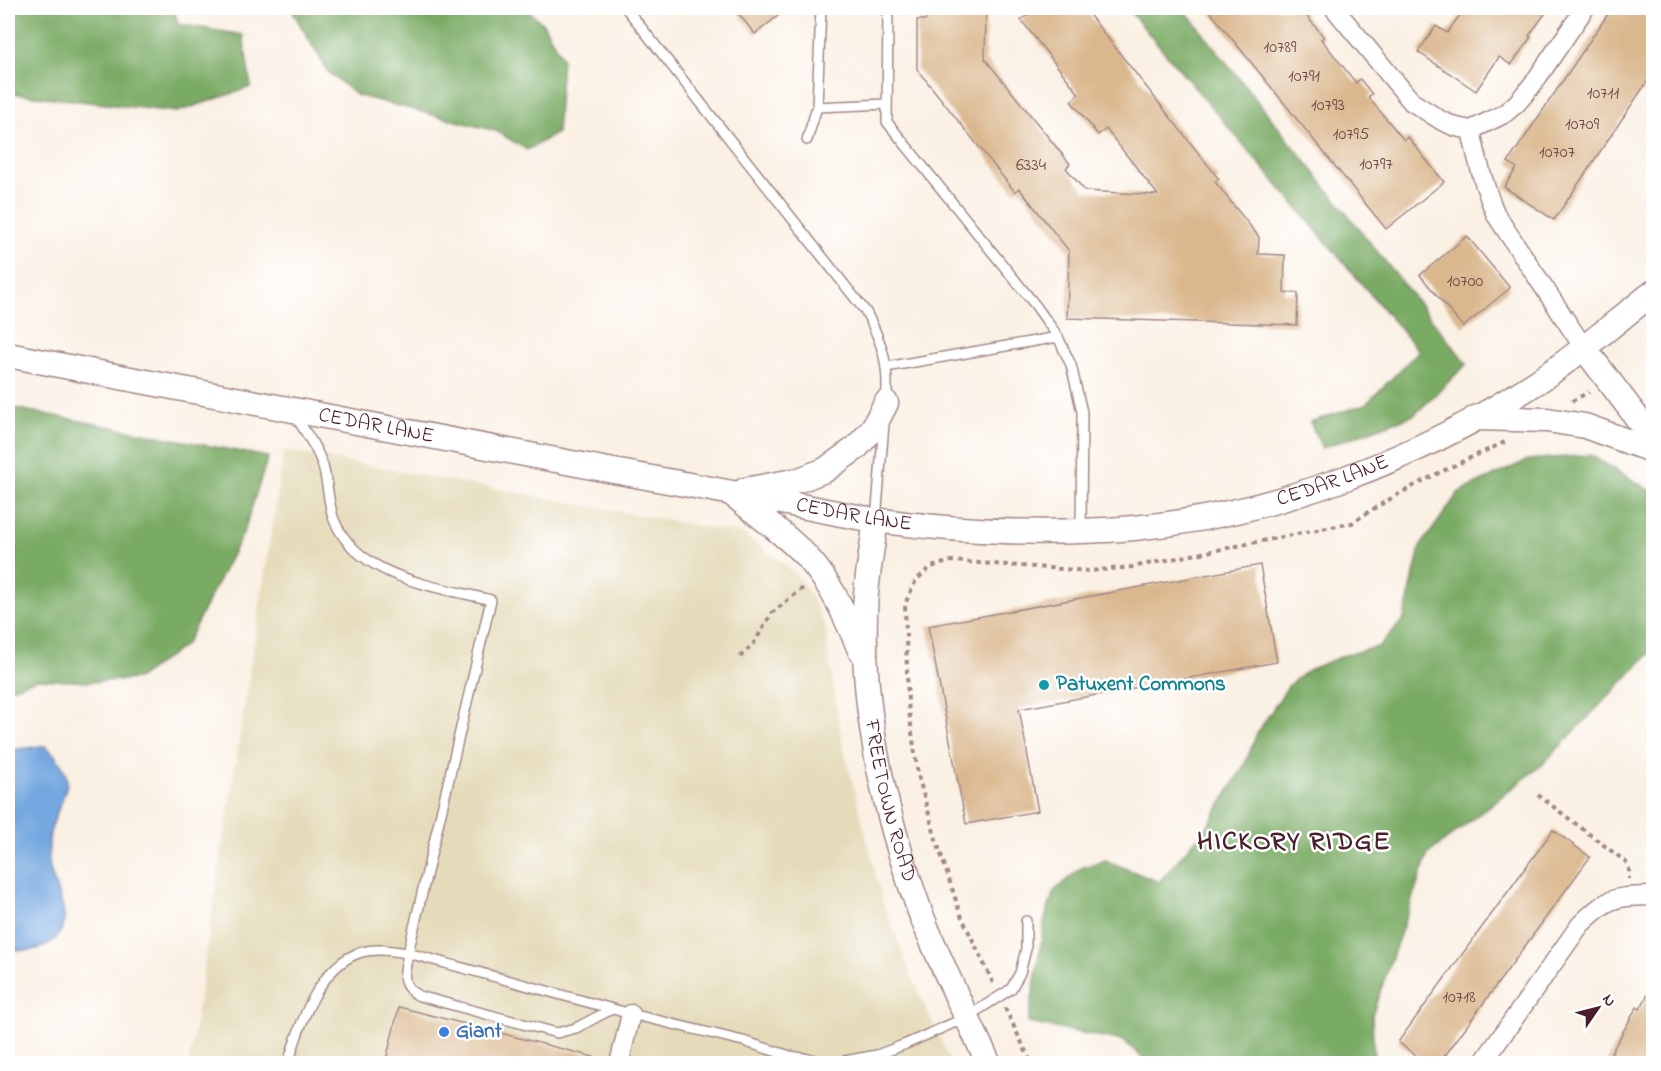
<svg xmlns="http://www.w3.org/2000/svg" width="1661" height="1071" viewBox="0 0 1661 1071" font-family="'Indie Flower',sans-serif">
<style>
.built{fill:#e5dbba}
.forest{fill:#7aab65;stroke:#626548;stroke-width:1.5}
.water{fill:#74a8e0;stroke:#5f6486;stroke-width:1.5}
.building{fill:#dab78d}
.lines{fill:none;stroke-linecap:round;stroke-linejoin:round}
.lane-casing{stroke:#a28887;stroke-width:12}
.street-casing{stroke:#a28887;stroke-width:21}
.secondary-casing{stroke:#a28887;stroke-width:27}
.path{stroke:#a28887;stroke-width:4;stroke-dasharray:4.5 4.5;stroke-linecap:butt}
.lane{stroke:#fff;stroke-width:9}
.street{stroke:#fff;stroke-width:18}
.secondary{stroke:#fff;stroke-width:24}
.culture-dot{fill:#0f9aa8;stroke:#fff;stroke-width:2}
.shop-dot{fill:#3f7fe0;stroke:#fff;stroke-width:2}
.labels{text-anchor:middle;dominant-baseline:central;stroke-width:5;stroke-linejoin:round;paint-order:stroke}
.number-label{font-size:18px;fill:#6e4544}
.street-label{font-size:21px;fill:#4a1f2b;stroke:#fff}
.culture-label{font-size:21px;font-weight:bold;fill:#0d838f;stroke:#fff;text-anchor:start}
.shop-label{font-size:21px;font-weight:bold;fill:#366cbe;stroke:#fff;text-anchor:start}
.district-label{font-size:27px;font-weight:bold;letter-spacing:1.5px;fill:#4a1f2b;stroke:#fff}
</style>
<rect width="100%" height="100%" fill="#fff"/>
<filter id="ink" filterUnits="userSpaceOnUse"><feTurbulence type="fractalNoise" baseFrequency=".0167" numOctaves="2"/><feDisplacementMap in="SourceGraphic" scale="12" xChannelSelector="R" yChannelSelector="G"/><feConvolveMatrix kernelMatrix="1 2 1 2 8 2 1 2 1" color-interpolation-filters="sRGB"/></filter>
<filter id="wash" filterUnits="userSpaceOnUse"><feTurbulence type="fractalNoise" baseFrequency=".008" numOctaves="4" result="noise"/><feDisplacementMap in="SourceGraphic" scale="24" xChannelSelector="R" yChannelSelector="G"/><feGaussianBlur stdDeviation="1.35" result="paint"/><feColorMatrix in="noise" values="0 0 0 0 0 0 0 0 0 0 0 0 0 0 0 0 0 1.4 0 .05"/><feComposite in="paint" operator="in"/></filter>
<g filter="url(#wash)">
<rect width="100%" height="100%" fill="#faf0e3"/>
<polygon class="built" points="284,450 743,534 783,563 800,579 812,599 826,629 829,659 842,741 883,903 909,970 951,1063 189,1064"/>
<g class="forest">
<polygon points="8,8 174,8 178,24 243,35 251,87 177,112 8,93"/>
<polygon points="292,8 526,8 544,25 562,58 557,133 527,150 496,131 356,95 328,72 294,14"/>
<polygon points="1127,8 1183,8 1467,364 1414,415 1322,448 1310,422 1366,404 1419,351"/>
<polygon points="8,407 268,457 244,531 186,644 137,679 89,682 38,679 8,689"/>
<polygon points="1590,455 1653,492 1653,650 1543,764 1428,854 1372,1015 1374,1063 1148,1063 1124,1041 1028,1023 1045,919 1054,891 1081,868 1105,860 1159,882 1209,824 1245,764 1257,733 1289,685 1308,670 1348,654 1378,647 1404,619 1420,547 1459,492 1528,460"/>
</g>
<path class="water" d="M46,746C55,755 66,767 67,781C68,789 52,821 50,833C48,842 49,852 49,861C50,888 81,920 51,942C37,952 24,952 8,948V750Z"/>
<g id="blocks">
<g class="building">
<polygon points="734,8 788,8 755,34"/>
<polygon points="927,8 986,8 985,59 1070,164 1066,168 1085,191 1158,195 1106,129 1098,135 1071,101 1079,94 1021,20 1037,8 1084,8 1219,179 1215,182 1259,237 1258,254 1285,255 1284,293 1298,293 1297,325 1067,318 1069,251 1019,188 1015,192 917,69 917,20 926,20"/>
<polygon points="1207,8 1300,8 1324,37 1321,39 1356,83 1360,79 1372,94 1368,97 1404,140 1408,137 1444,182 1386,229"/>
<polygon points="1465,8 1549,8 1529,36 1531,37 1511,65 1499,57 1476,91 1418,52 1436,26 1447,33"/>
<polygon points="1612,8 1644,8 1653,14 1653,73 1554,220 1504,187 1517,168 1508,162"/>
<polygon points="1467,236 1510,288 1463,327 1420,275"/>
<polygon points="1260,565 1277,662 1019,709 1038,811 966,824 928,626"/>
<polygon points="1553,830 1590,857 1439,1064 1427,1064 1398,1042"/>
<polygon points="1653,985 1653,1064 1605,1064 1637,1007 1640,1009"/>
<polygon points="399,1007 594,1057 593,1064 385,1064"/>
</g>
</g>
</g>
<g filter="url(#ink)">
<use href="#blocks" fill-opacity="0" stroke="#a28887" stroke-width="1.5"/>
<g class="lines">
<defs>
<g id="lane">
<path d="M626,8L866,312C883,344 890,367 886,404"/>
<polyline points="888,8 887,122 1036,306 1058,337 1071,365 1082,412 1081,529"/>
<polyline points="817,107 887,104"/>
<polyline points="807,140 817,107 821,8"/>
<polyline points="886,367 1058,337"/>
<path d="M294,414C304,430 317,447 323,466C328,483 328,503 334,520C359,579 436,586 491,600L408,953C405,973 398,985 419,996L557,1033L576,1028L612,1009"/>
<polyline points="876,520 884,424"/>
<path d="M288,1064C299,1026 319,964 362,952C377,948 392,951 408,953L631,1014L743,1041L790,1056L834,1063L877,1055L906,1044L967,1017L1011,989L1020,973L1026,949V921"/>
</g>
<g id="street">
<polyline points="1334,8 1412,102 1442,121 1456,127 1471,130 1504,114 1517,103 1533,84 1585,8"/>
<path d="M1471,130C1477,160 1484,187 1496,215L1584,348"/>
<polyline points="619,1064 631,1014"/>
<path d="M1482,1064L1580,925C1610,896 1613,897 1654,896"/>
</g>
<g id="secondary">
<polyline points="1584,348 1654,440"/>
<path id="s1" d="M8,355C206,394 404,432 603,469C662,480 722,491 781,502C812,508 844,515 875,520C960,532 1048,535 1134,528C1273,515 1421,458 1537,382C1578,355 1615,322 1654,292"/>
<polyline points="1475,418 1547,420 1585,426 1654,451"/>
<polyline points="745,490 799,480 825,470 856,448 872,430 886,403"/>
<path d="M732,494C757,514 785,534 807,557C832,584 846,617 860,650"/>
<path id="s2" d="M876,520C872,551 865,583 865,615C862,716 885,815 919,909C939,962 965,1013 989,1064"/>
</g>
</defs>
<use href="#lane" class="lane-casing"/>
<use href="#street" class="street-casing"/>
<use href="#secondary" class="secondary-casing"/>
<g class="path">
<polyline points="1572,401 1589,392"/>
<polyline points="740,657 754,643 772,613 803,588"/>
<polyline points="1538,795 1626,862 1629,869 1629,879"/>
<path d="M993,983L960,913L935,836L918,775L908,704L905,604L916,580L931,567L951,561L1090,571L1132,567L1352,523C1400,490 1452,466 1505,442"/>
<polyline points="1005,1008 1032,1064"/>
</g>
<use href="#lane" class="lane"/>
<use href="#street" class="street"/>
<use href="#secondary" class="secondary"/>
</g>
</g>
<circle class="culture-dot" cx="1044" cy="685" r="6"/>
<circle class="shop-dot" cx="444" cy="1032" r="6"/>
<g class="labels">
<g class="number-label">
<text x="1280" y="48">10789</text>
<text x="1304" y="77">10791</text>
<text x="1603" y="94">10711</text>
<text x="1328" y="106">10793</text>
<text x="1582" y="125">10709</text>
<text x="1351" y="135">10795</text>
<text x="1557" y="153">10707</text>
<text x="1376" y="165">10797</text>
<text x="1031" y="166">6334</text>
<text x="1465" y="282">10700</text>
<text x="1459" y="998">10718</text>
</g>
<g class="street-label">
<text stroke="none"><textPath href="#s1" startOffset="375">CEDAR LANE</textPath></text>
<text stroke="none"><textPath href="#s1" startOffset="1347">CEDAR LANE</textPath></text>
<text stroke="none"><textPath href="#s1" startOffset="861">CEDAR LANE</textPath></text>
<text stroke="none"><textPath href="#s2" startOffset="284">FREETOWN ROAD</textPath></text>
</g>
<g class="culture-label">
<text x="1056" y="685">Patuxent Commons</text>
</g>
<g class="shop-label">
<text x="456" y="1032">Giant</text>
</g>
<g class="district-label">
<text x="1294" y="842">HICKORY RIDGE</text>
</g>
</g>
<rect width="1661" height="1071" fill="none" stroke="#fff" stroke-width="30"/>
<g transform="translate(1598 1008) rotate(55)" stroke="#ffffff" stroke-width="4.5" paint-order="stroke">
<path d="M0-4.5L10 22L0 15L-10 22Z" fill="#4a1f2b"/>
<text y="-9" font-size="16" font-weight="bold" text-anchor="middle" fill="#4a1f2b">N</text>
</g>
</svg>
